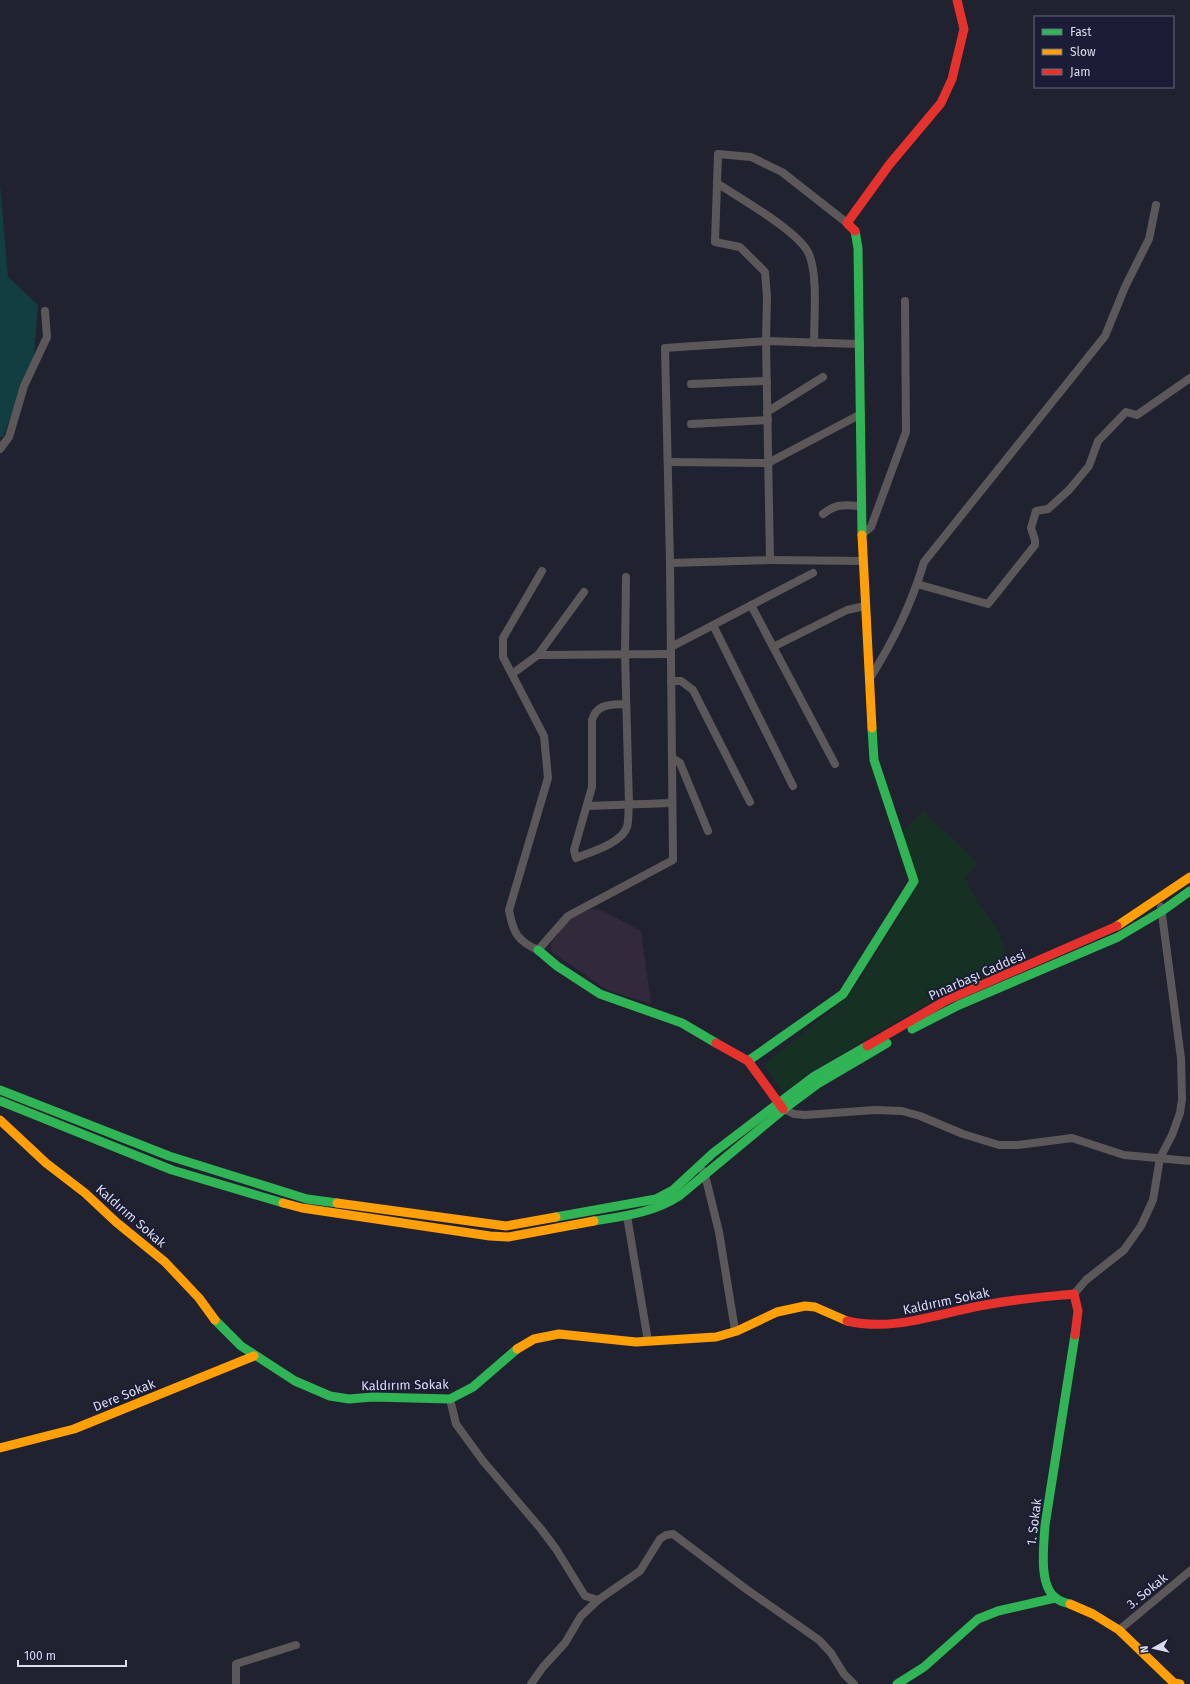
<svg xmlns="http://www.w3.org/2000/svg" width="1190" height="1684" viewBox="0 0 1190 1684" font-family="'Fira Sans',sans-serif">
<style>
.education{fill:#322a3a}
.green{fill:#173024}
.water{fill:#123d41}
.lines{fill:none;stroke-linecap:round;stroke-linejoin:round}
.street{stroke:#5c585a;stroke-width:8}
.fast{stroke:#30b455;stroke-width:9}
.slow{stroke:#ff9f0a;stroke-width:9}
.jam{stroke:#e5322d;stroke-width:9}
.labels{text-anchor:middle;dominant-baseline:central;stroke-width:4;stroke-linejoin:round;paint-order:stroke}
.street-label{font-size:13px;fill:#daddee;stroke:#1b1d36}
</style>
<rect width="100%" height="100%" fill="#212230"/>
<polygon class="education" points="591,909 601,910 641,931 651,1004 607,990 552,952 550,945 568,920"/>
<path class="green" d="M923,811L978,863L965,877L977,902L991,919L1001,938L1011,968L945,993L856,1045L808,1074L783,1093L764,1064L833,1009L855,987L905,907C907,900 910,893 909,886C906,870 895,857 900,840C903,829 915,819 923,811Z"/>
<polygon class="water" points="0,185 8,277 38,305 34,355 3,437 0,437"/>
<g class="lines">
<g class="street">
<path d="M717,183C739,198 799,231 809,254C818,276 814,318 814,343"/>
<polyline points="691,384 767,381"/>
<polyline points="767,412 823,377"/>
<polyline points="691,424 768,420"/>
<polyline points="0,449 9,437 24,386 47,337 45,311"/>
<polyline points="668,462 768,463 861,414"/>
<path d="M823,514C837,503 845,505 862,506"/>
<polyline points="862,534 871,527 906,432 905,301"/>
<polyline points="770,560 862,561"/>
<polyline points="670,563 665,348 766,341 860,344"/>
<path d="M542,571L503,638V657L544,736L548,778L509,910C513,932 517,941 538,950L568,916L673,860L670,563L770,560L766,341L767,297L765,272L740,247L715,242L718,154L751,157L782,172L847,223"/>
<path d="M626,577L625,654L629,805C628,812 629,820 627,827C622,843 591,852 576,858L574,850L592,787V720C597,703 611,705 626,704"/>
<polyline points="917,584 988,604 1035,545 1035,540 1031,528 1036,511 1048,509 1069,490 1089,466 1098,441 1126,412 1137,415 1190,378"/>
<polyline points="751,605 835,764"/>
<polyline points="713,625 793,786"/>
<polyline points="671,647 813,573"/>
<polyline points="773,647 847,610 865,606"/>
<polyline points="538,655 584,592"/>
<polyline points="512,674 538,655 671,654"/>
<path d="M869,680C893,641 911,606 924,562L1105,336L1125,287L1149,239L1156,205"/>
<polyline points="671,681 681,681 693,690 750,802"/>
<polyline points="672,758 680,763 708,831"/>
<polyline points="587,806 672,803"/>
<polyline points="784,1109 794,1114 805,1115 875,1110 902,1111 920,1116 963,1134 999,1145 1018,1145 1072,1138 1124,1155 1190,1161"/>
<polyline points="703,1171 705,1175 719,1232 735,1330"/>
<polyline points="627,1216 648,1341"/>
<polyline points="1074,1294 1086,1280 1124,1250 1141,1226 1153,1200 1160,1158 1172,1135 1180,1113 1182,1099 1181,1058 1161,907"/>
<polyline points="450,1399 456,1424 483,1461 541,1529 556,1549 585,1596 598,1600"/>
<polyline points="1119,1630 1190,1571"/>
<polyline points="236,1684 236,1664 296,1645"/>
<polyline points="531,1684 543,1667 565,1643 581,1616 598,1600 640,1571 660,1539 666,1535 673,1534 746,1589 819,1640 831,1653 844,1674 854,1684"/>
</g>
<g class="fast">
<polyline points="855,231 858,248 862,535"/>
<polyline points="538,950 557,966 600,994 682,1023 716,1043"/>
<polyline points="912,1029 959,1005 1118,937 1162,911 1190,891"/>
<polyline points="748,1061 843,994 914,881 874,760 872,728"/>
<polyline points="0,1090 169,1156 307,1199 337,1203"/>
<polyline points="0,1101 172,1170 283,1203"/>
<polyline points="556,1217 656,1199 673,1190 713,1153 813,1077 867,1046"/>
<path d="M594,1221C624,1216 653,1213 679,1196L784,1109L819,1083L887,1043"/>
<polyline points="215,1320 241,1346 295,1381 330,1396 349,1399 373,1397 450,1399 473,1387 517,1349"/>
<path d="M1070,1604C1066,1603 1059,1601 1056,1598C1038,1586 1044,1544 1045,1525L1075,1335"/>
<polyline points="897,1684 924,1667 978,1619 998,1611 1055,1598"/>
</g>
<g class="slow">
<polyline points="862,535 872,728"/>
<polyline points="1117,926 1190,877"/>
<polyline points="0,1120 46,1163 85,1193 116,1222 165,1262 199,1298 215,1320"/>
<polyline points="283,1203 302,1208 490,1236 508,1237 594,1221"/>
<polyline points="337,1203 506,1226 556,1217"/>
<polyline points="517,1349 534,1339 559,1334 636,1342 716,1337 737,1331 777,1312 805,1306 815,1307 847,1321"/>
<polyline points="0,1448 74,1429 254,1356"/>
<polyline points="1070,1604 1093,1614 1119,1630 1174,1683 1180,1684"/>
</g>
<g class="jam">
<polyline points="855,231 847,223 889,165 941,103 952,79 964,29 957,0"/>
<polyline points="716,1043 748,1061 783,1109"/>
<polyline points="867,1046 945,1001 1117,926"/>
<path d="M847,1321C895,1332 938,1313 985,1305C1015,1299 1044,1297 1074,1294L1078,1311L1075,1335"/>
</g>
</g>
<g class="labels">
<g class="street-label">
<text transform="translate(977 975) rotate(-24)">Pınarbaşı Caddesi</text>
<text transform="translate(131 1216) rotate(41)">Kaldırım Sokak</text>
<text transform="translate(946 1301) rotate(-12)">Kaldırım Sokak</text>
<text transform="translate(405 1385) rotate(-1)">Kaldırım Sokak</text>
<text transform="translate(124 1395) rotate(-22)">Dere Sokak</text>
<text transform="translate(1034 1522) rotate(-83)">1. Sokak</text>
<text transform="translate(1147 1591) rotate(-39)">3. Sokak</text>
</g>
</g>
<rect x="1034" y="16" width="140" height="72" fill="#1b1d36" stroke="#676a80"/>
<rect x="1042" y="29" width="20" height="6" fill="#30b455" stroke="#676a80"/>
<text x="1070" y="36" font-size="12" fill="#daddee">Fast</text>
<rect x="1042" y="49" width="20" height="6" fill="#ff9f0a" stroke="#676a80"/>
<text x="1070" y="56" font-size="12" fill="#daddee">Slow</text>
<rect x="1042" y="69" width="20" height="6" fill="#e5322d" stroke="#676a80"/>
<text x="1070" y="76" font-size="12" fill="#daddee">Jam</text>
<g transform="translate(1154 1648) rotate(262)" stroke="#1b1d36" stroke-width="3" paint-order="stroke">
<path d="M0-3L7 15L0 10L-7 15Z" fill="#daddee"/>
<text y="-6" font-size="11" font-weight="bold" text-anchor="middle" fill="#daddee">N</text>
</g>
<path d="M18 1660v6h108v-6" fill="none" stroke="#daddee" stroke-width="2"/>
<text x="24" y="1660" font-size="12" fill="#daddee" stroke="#1b1d36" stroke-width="3" paint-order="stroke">100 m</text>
</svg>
